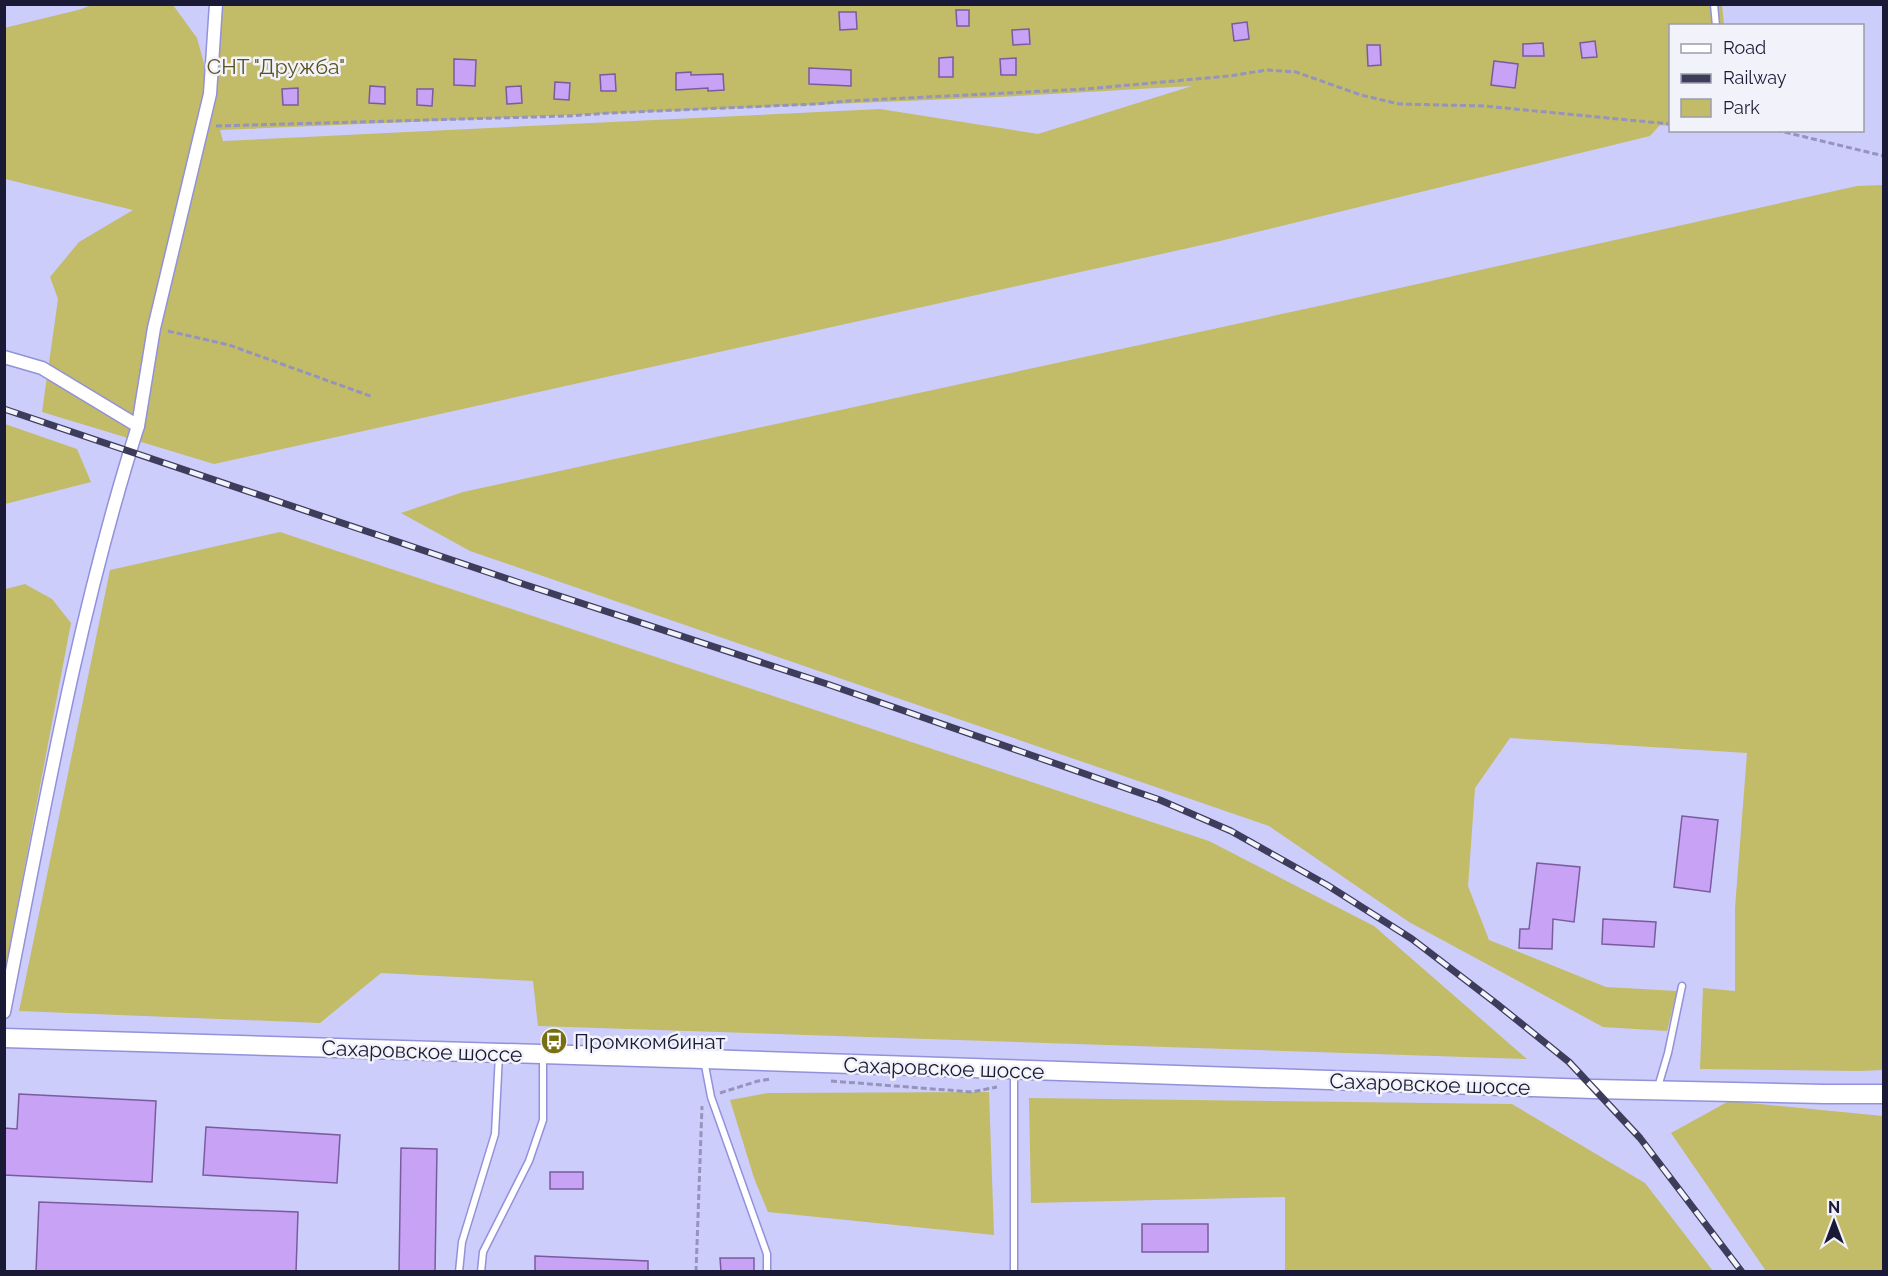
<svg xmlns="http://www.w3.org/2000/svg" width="1888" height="1276" viewBox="0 0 1888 1276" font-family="Raleway,sans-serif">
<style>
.green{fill:#c2bb68;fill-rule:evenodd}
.building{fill:#c7a2f5;stroke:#7a5c9e;stroke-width:1.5}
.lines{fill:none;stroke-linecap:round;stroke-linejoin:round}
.service-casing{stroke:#9291da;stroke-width:9}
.minor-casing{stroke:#9291da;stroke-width:15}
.secondary-casing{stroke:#9291da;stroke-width:21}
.path{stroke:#9494bc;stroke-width:3;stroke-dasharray:6 3;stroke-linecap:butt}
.service{stroke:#fff;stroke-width:6}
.minor{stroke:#fff;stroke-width:12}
.secondary{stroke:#fff;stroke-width:18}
.rail-casing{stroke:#3d3c5b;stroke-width:7}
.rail{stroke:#f2f2fa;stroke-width:4.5;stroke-dasharray:14;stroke-linecap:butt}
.labels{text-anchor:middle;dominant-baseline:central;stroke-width:5;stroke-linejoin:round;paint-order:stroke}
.park-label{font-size:21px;fill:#58531e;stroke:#f2f2fa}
.poi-label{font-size:21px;fill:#1b1a36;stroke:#f2f2fa;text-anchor:start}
.street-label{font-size:21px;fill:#1b1a36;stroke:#f2f2fa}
</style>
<rect width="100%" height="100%" fill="#cccdfb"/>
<g class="green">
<path d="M224,4H1722L1724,25L1670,26V126L1660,125L1650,136L1220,241L214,464L42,412L58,299L50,277L79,242L133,210L5,179L4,28L78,10L92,5H173L197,38L208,78ZM1192,86L1038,134L880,109L223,141L220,130L999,97Z"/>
<polygon points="1883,185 1883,1070 1860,1071 1700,1069 1703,988 1735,991 1735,908 1747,753 1510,738 1475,788 1468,886 1489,940 1606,987 1677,991 1667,1031 1603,1027 1409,922 1269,826 470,551 401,513 463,492 1328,304 1857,186"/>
<polygon points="5,424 77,449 91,482 5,504"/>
<polygon points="280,532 1209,841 1374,926 1527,1059 538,1026 533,981 381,973 320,1023 19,1011 110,570"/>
<polygon points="25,584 52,599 71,623 5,970 5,589"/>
<polygon points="989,1092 994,1235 768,1212 754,1178 730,1100 768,1093"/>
<polygon points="1029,1098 1512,1104 1645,1183 1713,1271 1285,1271 1285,1197 1031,1203"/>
<polygon points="1729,1101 1883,1116 1883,1271 1766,1271 1671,1133"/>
</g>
<g class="building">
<polygon points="956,10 969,10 969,26 957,26"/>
<polygon points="839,12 856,12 857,29 840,30"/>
<polygon points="1247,22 1249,39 1234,41 1232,24"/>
<polygon points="1029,29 1030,44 1013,45 1012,30"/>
<polygon points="1595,41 1597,57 1582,58 1580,43"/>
<polygon points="1543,43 1544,56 1523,56 1523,44"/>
<polygon points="1367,45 1380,45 1381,65 1368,66"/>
<polygon points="953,57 953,77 939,77 939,58"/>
<polygon points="1016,58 1016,75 1001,75 1000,59"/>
<polygon points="454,59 476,60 475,86 454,85"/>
<polygon points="1494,61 1518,64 1515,88 1491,85"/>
<polygon points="809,68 851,70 851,86 809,84"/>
<polygon points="691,72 691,75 723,74 724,90 708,91 708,88 676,90 676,73"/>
<polygon points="615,74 616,91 601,91 600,75"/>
<polygon points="555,82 570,83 569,100 554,99"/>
<polygon points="370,86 385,87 385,104 369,103"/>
<polygon points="521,86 522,103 507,104 506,87"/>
<polygon points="298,88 298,105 283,105 282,89"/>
<polygon points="417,89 433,89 432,106 417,105"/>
<polygon points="1682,816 1718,820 1710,892 1674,887"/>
<polygon points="1537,863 1580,867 1574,922 1553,919 1552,949 1519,948 1520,929 1529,929"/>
<polygon points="1603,919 1656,922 1654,947 1602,944"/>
<polygon points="19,1094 156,1101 152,1182 4,1175 4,1128 17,1129"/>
<polygon points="206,1127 340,1135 337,1183 203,1175"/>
<polygon points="401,1148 437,1149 435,1272 399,1272"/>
<rect x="550" y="1172" width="33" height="17"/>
<polygon points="39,1202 298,1212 296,1272 36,1272"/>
<rect x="1142" y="1224" width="66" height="28"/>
<polygon points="535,1256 648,1261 648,1272 535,1272"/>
<polygon points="720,1258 754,1258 754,1272 721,1272"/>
</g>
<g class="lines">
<defs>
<g id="service">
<polyline points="1714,4 1716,26"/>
<polyline points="704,1060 711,1097 767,1254 767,1272"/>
<polyline points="1658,1087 1668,1053 1682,986"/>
<polyline points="459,1272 462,1242 495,1134 499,1054"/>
<polyline points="481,1272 483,1252 529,1161 543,1120 543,1055"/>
<polyline points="1014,1272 1014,1071"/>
</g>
<g id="minor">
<polyline points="4,357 42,368 138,426 154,328 210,94 216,4"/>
<path d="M4,1012C43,816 77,617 138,426"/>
</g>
<polyline id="secondary" points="4,1038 704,1059 1594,1089 1824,1094 1884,1094"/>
</defs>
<use href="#service" class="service-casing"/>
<use href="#minor" class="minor-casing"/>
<use href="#secondary" class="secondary-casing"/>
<g class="path">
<polyline points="216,126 568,116 610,113 816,104 848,101 1086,89 1229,76 1267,70 1296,72 1361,95 1399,104 1484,106 1670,124"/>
<polyline points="1776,130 1884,156"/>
<polyline points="168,331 229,345 373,397"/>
<polyline points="831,1081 972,1092 997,1087"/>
<polyline points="720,1093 758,1081 771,1079"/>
<polyline points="696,1272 702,1106"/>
</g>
<use href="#service" class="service"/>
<use href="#minor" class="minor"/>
<use href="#secondary" class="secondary"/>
<defs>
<polyline id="rail" points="4,409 520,583 827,684 1160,800 1231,831 1327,885 1412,939 1497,1004 1569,1062 1640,1138 1742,1272"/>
</defs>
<use href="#rail" class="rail-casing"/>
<use href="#rail" class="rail"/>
</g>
<defs>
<symbol id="bus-disc" viewBox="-11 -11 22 22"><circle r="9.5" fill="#787010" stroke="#f2f2fa"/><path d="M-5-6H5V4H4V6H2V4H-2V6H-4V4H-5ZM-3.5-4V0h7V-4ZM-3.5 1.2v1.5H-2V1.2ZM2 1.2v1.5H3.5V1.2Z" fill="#fff"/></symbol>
</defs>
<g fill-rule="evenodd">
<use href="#bus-disc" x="539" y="1026" width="30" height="30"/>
</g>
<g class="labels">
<g class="park-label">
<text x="276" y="66">СНТ "Дружба"</text>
</g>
<g class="poi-label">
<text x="574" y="1041">Промкомбинат</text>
</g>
<g class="street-label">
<text transform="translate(422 1051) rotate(2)">Сахаровское шоссе</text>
<text transform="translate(944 1068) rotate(2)">Сахаровское шоссе</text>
<text transform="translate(1430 1084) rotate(2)">Сахаровское шоссе</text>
</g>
</g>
<rect width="1888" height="1276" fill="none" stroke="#1b1a36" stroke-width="12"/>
<rect x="1669" y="24" width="195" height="108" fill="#f2f2fa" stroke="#9c9cac" stroke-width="1.5"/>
<rect x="1681" y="44" width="30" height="9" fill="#ffffff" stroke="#9c9cac" stroke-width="1.5"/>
<text x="1723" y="54" font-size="18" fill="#1b1a36">Road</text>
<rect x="1681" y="74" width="30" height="9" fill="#3d3c5b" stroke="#9c9cac" stroke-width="1.5"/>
<text x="1723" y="84" font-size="18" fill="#1b1a36">Railway</text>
<rect x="1681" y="99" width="30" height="18" fill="#c2bb68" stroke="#9c9cac" stroke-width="1.5"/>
<text x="1723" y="114" font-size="18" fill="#1b1a36">Park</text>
<g transform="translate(1834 1222)" stroke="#f2f2fa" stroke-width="4.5" paint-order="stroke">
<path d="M0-4.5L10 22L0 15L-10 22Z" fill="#1b1a36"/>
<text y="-9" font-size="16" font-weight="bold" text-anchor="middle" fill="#1b1a36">N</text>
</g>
</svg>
